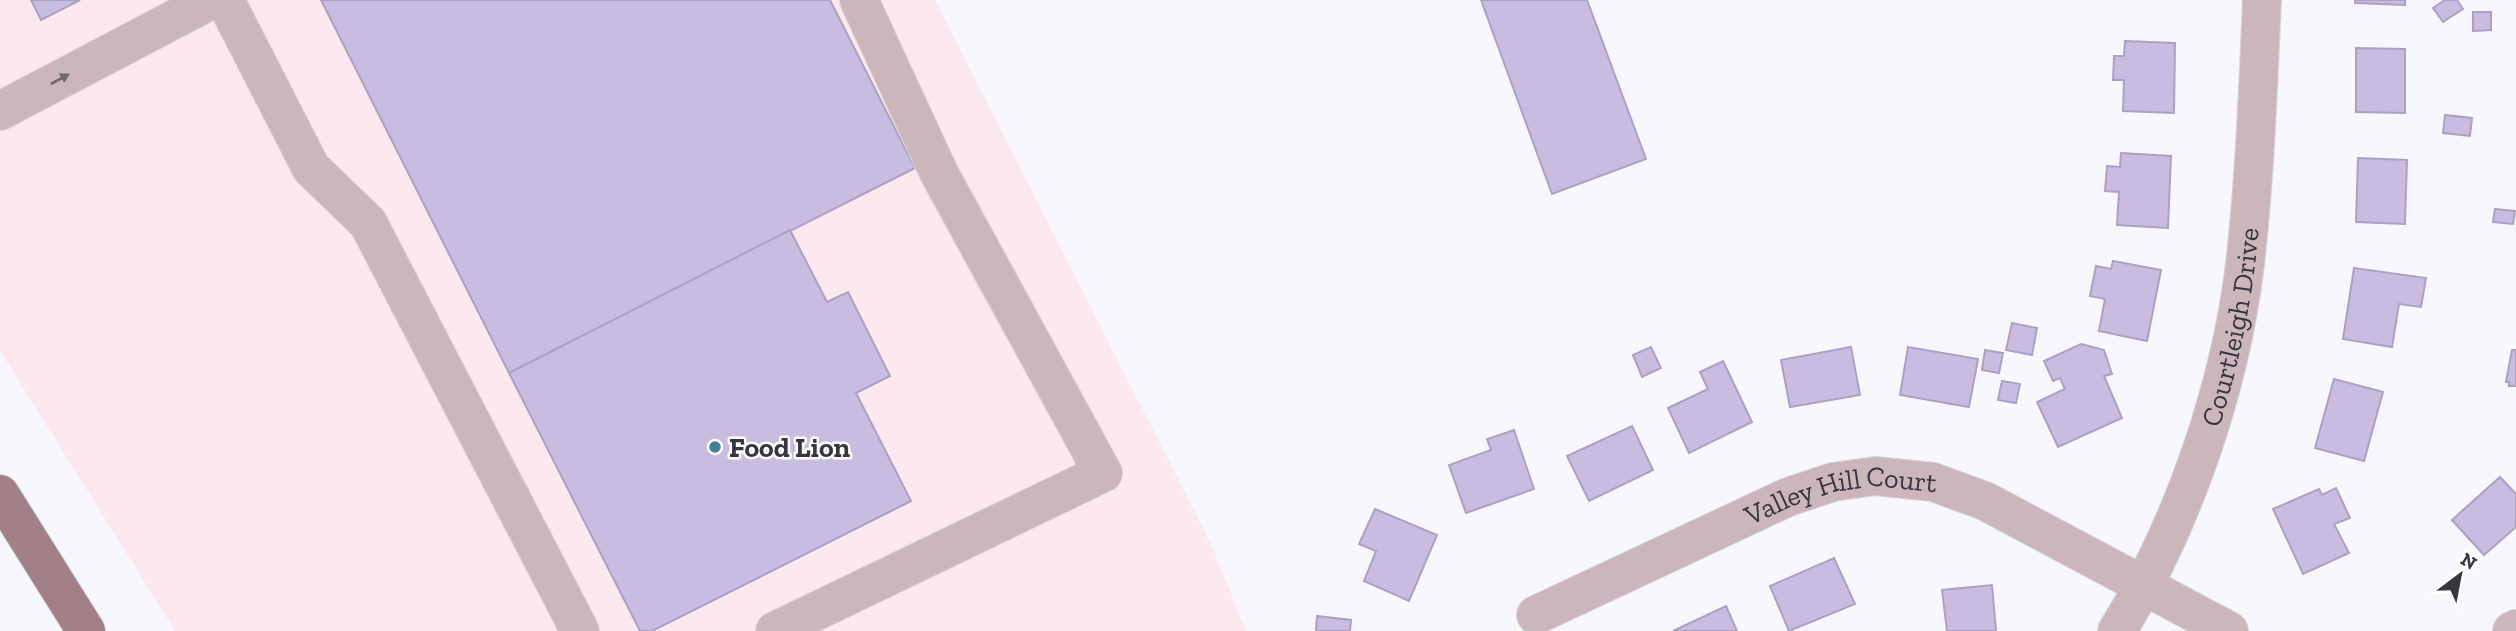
<svg xmlns="http://www.w3.org/2000/svg" width="2516" height="631" viewBox="0 0 2516 631" font-family="'Zilla Slab',serif">
<style>
.commercial{fill:#fce8ef}
.building{fill:#c8bde0;stroke:#aca1c3;stroke-width:2}
.lines{fill:none;stroke-linecap:round;stroke-linejoin:round}
.minor-casing{stroke:#d6d4dc;stroke-width:40}
.major-casing{stroke:#d6d4dc;stroke-width:40}
.minor{stroke:#cbb7bb;stroke-width:38}
.major{stroke:#a28088;stroke-width:38}
.oneway{fill:#736872}
.poi-dot{fill:#448197;stroke:#fff;stroke-width:2.5}
.labels{text-anchor:middle;dominant-baseline:central;stroke-width:5;stroke-linejoin:round;paint-order:stroke}
.street-label{font-size:28px;fill:#383441;stroke:#fff}
.poi-label{font-size:28px;font-weight:bold;fill:#383441;stroke:#fff;text-anchor:start}
</style>
<rect width="100%" height="100%" fill="#f9f7fe"/>
<polygon class="commercial" points="0,0 935,0 1211,544 1246,631 175,631 0,351"/>
<g class="building">
<polygon points="31,0 80,0 41,20"/>
<polygon points="321,0 830,0 915,168 509,373"/>
<polygon points="1481,0 1587,0 1646,159 1552,194"/>
<polygon points="2355,0 2405,0 2405,5 2355,3"/>
<polygon points="2445,0 2457,0 2463,9 2443,22 2433,8"/>
<polygon points="2473,12 2491,12 2491,30 2473,31"/>
<polygon points="2125,41 2175,43 2174,113 2123,111 2124,80 2113,80 2114,56 2124,56"/>
<polygon points="2356,48 2405,49 2405,113 2356,112"/>
<polygon points="2445,115 2472,118 2470,136 2443,133"/>
<polygon points="2121,153 2171,156 2168,228 2117,225 2119,192 2105,191 2107,166 2120,167"/>
<polygon points="2358,158 2407,160 2405,224 2356,222"/>
<polygon points="2495,209 2515,211 2513,224 2493,222"/>
<polygon points="790,230 827,302 848,292 890,376 856,393 911,501 652,631 640,631 509,373"/>
<polygon points="2113,261 2161,270 2147,341 2099,331 2105,299 2090,296 2096,266 2111,269"/>
<polygon points="2354,268 2426,278 2421,307 2399,304 2392,347 2343,339"/>
<polygon points="2012,323 2037,328 2032,355 2006,350"/>
<polygon points="2081,344 2104,350 2112,374 2104,376 2122,418 2058,447 2037,402 2065,389 2060,378 2053,381 2044,361"/>
<polygon points="1651,347 1661,368 1642,377 1633,355"/>
<polygon points="1851,347 1860,395 1790,407 1781,360"/>
<polygon points="1908,347 1978,359 1969,407 1900,395"/>
<polygon points="1985,350 2003,353 1999,373 1982,370"/>
<polygon points="2512,350 2516,350 2516,386 2509,386 2509,382 2506,382"/>
<polygon points="1723,361 1752,422 1689,453 1668,408 1708,389 1700,372"/>
<polygon points="2334,379 2383,392 2364,461 2315,448"/>
<polygon points="2002,381 2020,384 2016,403 1998,400"/>
<polygon points="1632,426 1653,470 1589,501 1567,456"/>
<polygon points="1514,430 1534,489 1466,513 1449,465 1491,450 1487,439"/>
<polygon points="2500,477 2516,494 2516,527 2484,555 2452,520"/>
<polygon points="2336,488 2350,518 2334,524 2349,553 2303,574 2273,509 2319,489 2322,495"/>
<polygon points="1375,509 1437,535 1409,601 1364,581 1376,551 1359,544"/>
<polygon points="1834,558 1855,604 1789,631 1770,586"/>
<polygon points="1992,585 1996,631 1947,631 1942,590"/>
<polygon points="1726,606 1737,631 1673,631"/>
<polygon points="1317,616 1351,620 1350,631 1316,631"/>
</g>
<g class="lines">
<defs>
<g id="minor">
<polyline points="225,0 311,168 368,223 580,631"/>
<polyline points="0,111 211,0"/>
<path id="s1" d="M1536,615L1788,497L1833,482L1875,476L1933,482L1985,501L2229,631"/>
<polyline points="775,631 1103,473 939,173 859,0"/>
<path id="s2" d="M2117,631C2183,526 2230,388 2245,264C2255,176 2258,88 2262,0"/>
<polyline points="2512,631 2516,629"/>
</g>
<polyline id="major" points="0,494 86,631"/>
</defs>
<use href="#minor" class="minor-casing"/>
<use href="#major" class="major-casing"/>
<use href="#minor" class="minor"/>
<use href="#major" class="major"/>
</g>
<defs><path id="oneway-solid" d="M-6-.8H1V-3.2L6.5 0L1 3.2V.8H-6Z" transform="scale(1.75)"/></defs>
<use class="oneway" href="#oneway-solid" transform="translate(60 79) rotate(-28)"/>
<circle class="poi-dot" cx="715" cy="447" r="7"/>
<g class="labels">
<g class="street-label">
<text stroke="none"><textPath href="#s2" startOffset="327">Courtleigh Drive</textPath></text>
<text stroke="none"><textPath href="#s1" startOffset="331">Valley Hill Court</textPath></text>
</g>
<g class="poi-label">
<text x="729" y="447">Food Lion</text>
</g>
</g>
<g transform="translate(2460 575) rotate(32)" stroke="#ffffff" stroke-width="5" paint-order="stroke">
<path d="M0-5L12 26L0 18L-12 26Z" fill="#383441"/>
<text y="-10" font-size="19" font-weight="bold" text-anchor="middle" fill="#383441">N</text>
</g>
</svg>
